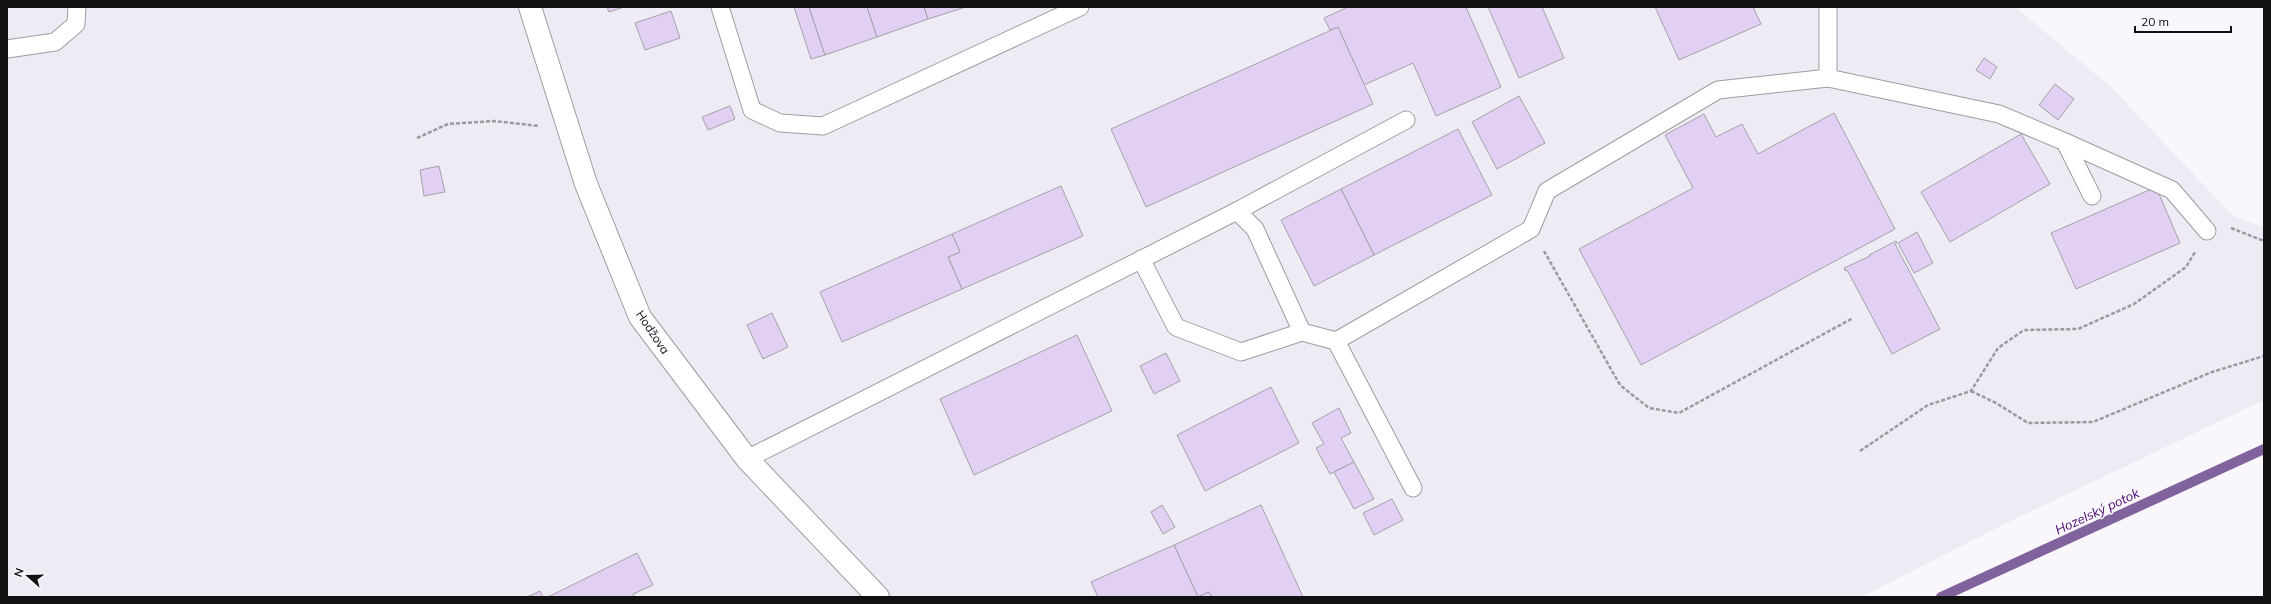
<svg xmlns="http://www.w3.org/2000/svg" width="2271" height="604" viewBox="0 0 2271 604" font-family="Mulish,sans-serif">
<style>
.built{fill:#efebf5}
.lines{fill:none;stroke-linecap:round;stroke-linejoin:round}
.stream{stroke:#80629d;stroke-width:10}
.building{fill:#e1d0f3;stroke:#a4a2a6}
.lane-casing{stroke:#9e9ca0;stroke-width:19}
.street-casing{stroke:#9e9ca0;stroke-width:24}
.path{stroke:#9b9a9d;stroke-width:2.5;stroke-dasharray:4 2;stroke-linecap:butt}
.lane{stroke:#fff;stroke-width:17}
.street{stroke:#fff;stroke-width:22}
.labels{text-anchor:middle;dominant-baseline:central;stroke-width:3;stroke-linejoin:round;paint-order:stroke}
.street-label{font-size:12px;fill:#111012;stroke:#f9f7fb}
.water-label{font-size:13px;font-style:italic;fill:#48066f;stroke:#f9f7fb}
</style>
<rect width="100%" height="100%" fill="#f9f7fb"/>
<polygon class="built" points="7,7 2015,7 2111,87 2233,216 2264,227 2264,400 2011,521 1861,597 7,597"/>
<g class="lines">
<polyline class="stream" points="1941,597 2264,449"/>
</g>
<g class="building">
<polygon points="607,7 624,7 609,12"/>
<polygon points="794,7 809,7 825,55 811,59"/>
<polygon points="809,7 867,7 877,37 825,55"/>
<polygon points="867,7 924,7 928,19 877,37"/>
<polygon points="924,7 966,7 928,19"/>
<polygon points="1348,7 1466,7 1501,87 1436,116 1413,63 1364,85 1338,27 1330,30 1324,18"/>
<polygon points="1488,7 1542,7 1564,58 1519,78"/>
<polygon points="1655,7 1753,7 1761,24 1679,60"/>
<polygon points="671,11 680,38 645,50 635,23"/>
<polygon points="1338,27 1373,104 1146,207 1111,129"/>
<polygon points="1984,58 1997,67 1990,79 1976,70"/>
<polygon points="2055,84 2074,99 2058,120 2039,105"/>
<polygon points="1519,96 1545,143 1497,169 1472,122"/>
<polygon points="730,106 735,119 708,130 702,117"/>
<polygon points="1834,113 1895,229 1641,365 1579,249 1693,188 1665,135 1704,114 1716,137 1742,124 1758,154"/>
<polygon points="1458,129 1492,195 1374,255 1341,189"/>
<polygon points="2021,134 2050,184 1950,242 1921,192"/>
<polygon points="439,166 445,192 424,196 420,170"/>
<polygon points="1061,186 1083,236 962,289 948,257 960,252 952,234"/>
<polygon points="2156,187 2180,243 2076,289 2051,233"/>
<polygon points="1341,189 1374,255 1314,286 1281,220"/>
<polygon points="1917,232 1933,263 1914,273 1898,243"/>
<polygon points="952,234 960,252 948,257 962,289 842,342 820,292"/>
<polygon points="1896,241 1897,243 1895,244 1940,329 1892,354 1847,270 1845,271 1844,268 1870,256 1869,255"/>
<polygon points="772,313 788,347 763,359 747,325"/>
<polygon points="1077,335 1112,411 974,475 940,399"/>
<polygon points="1166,353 1180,381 1154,394 1140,366"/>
<polygon points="1271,387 1299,443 1205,491 1177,435"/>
<polygon points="1339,408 1351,433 1341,438 1354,462 1330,474 1316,448 1324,444 1312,423"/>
<polygon points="1354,462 1374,499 1354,509 1334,472"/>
<polygon points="1392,499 1403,520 1374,535 1363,513"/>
<polygon points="1162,505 1175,527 1163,534 1151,512"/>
<polygon points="1261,505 1303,597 1212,597 1209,592 1198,597 1174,545"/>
<polygon points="1174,545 1198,597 1209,592 1212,597 1098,597 1091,582"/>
<polygon points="637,553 653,585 633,594 635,597 548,597"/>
<polygon points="540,591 543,597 527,597"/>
</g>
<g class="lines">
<defs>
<g id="lane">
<polyline points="720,7 752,110 780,123 823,126 1080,7"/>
<polyline points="1828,7 1828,78"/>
<polyline points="7,49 55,42 76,24 77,7"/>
<polyline points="2065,142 2172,190 2207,231"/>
<polyline points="1237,211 1406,120"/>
<polyline points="1302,332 1336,341 1531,229 1547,191 1718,90 1828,78 1999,114 2065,142 2092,196"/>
<polyline points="1336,341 1413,488"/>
<polyline points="747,459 1237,211 1255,229 1302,332 1241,352 1176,327 1141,259"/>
</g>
<polyline id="street" points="530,7 586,184 640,317 747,459 878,597"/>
</defs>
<use href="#lane" class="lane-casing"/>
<use href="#street" class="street-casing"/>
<g class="path">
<polyline points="417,138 448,124 494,121 539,126"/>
<polyline points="2231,228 2264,241"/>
<polyline points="1544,251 1620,385 1649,408 1679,413 1853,318"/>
<polyline points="1971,391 1996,403 2028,423 2093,422 2212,372 2264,356"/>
<polyline points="1860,451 1928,405 1971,391 1998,348 2024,330 2078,329 2134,304 2186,267 2195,252"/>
</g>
<use href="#lane" class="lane"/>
<use href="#street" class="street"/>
</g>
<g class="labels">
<g class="street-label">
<text transform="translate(653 332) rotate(56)">Hodžova</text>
</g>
<g class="water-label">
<text transform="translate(2097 511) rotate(-25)">Hozelský potok</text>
</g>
</g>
<rect width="2271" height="604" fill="none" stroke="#111012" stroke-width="16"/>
<g transform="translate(28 576) rotate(290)" stroke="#f9f7fb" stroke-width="3" paint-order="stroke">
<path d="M0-3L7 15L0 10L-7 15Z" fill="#111012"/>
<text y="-6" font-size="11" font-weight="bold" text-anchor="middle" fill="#111012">N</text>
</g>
<path d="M2135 26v6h96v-6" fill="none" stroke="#111012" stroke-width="2"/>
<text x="2141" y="26" font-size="12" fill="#111012" stroke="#f9f7fb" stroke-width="3" paint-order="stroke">20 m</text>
</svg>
